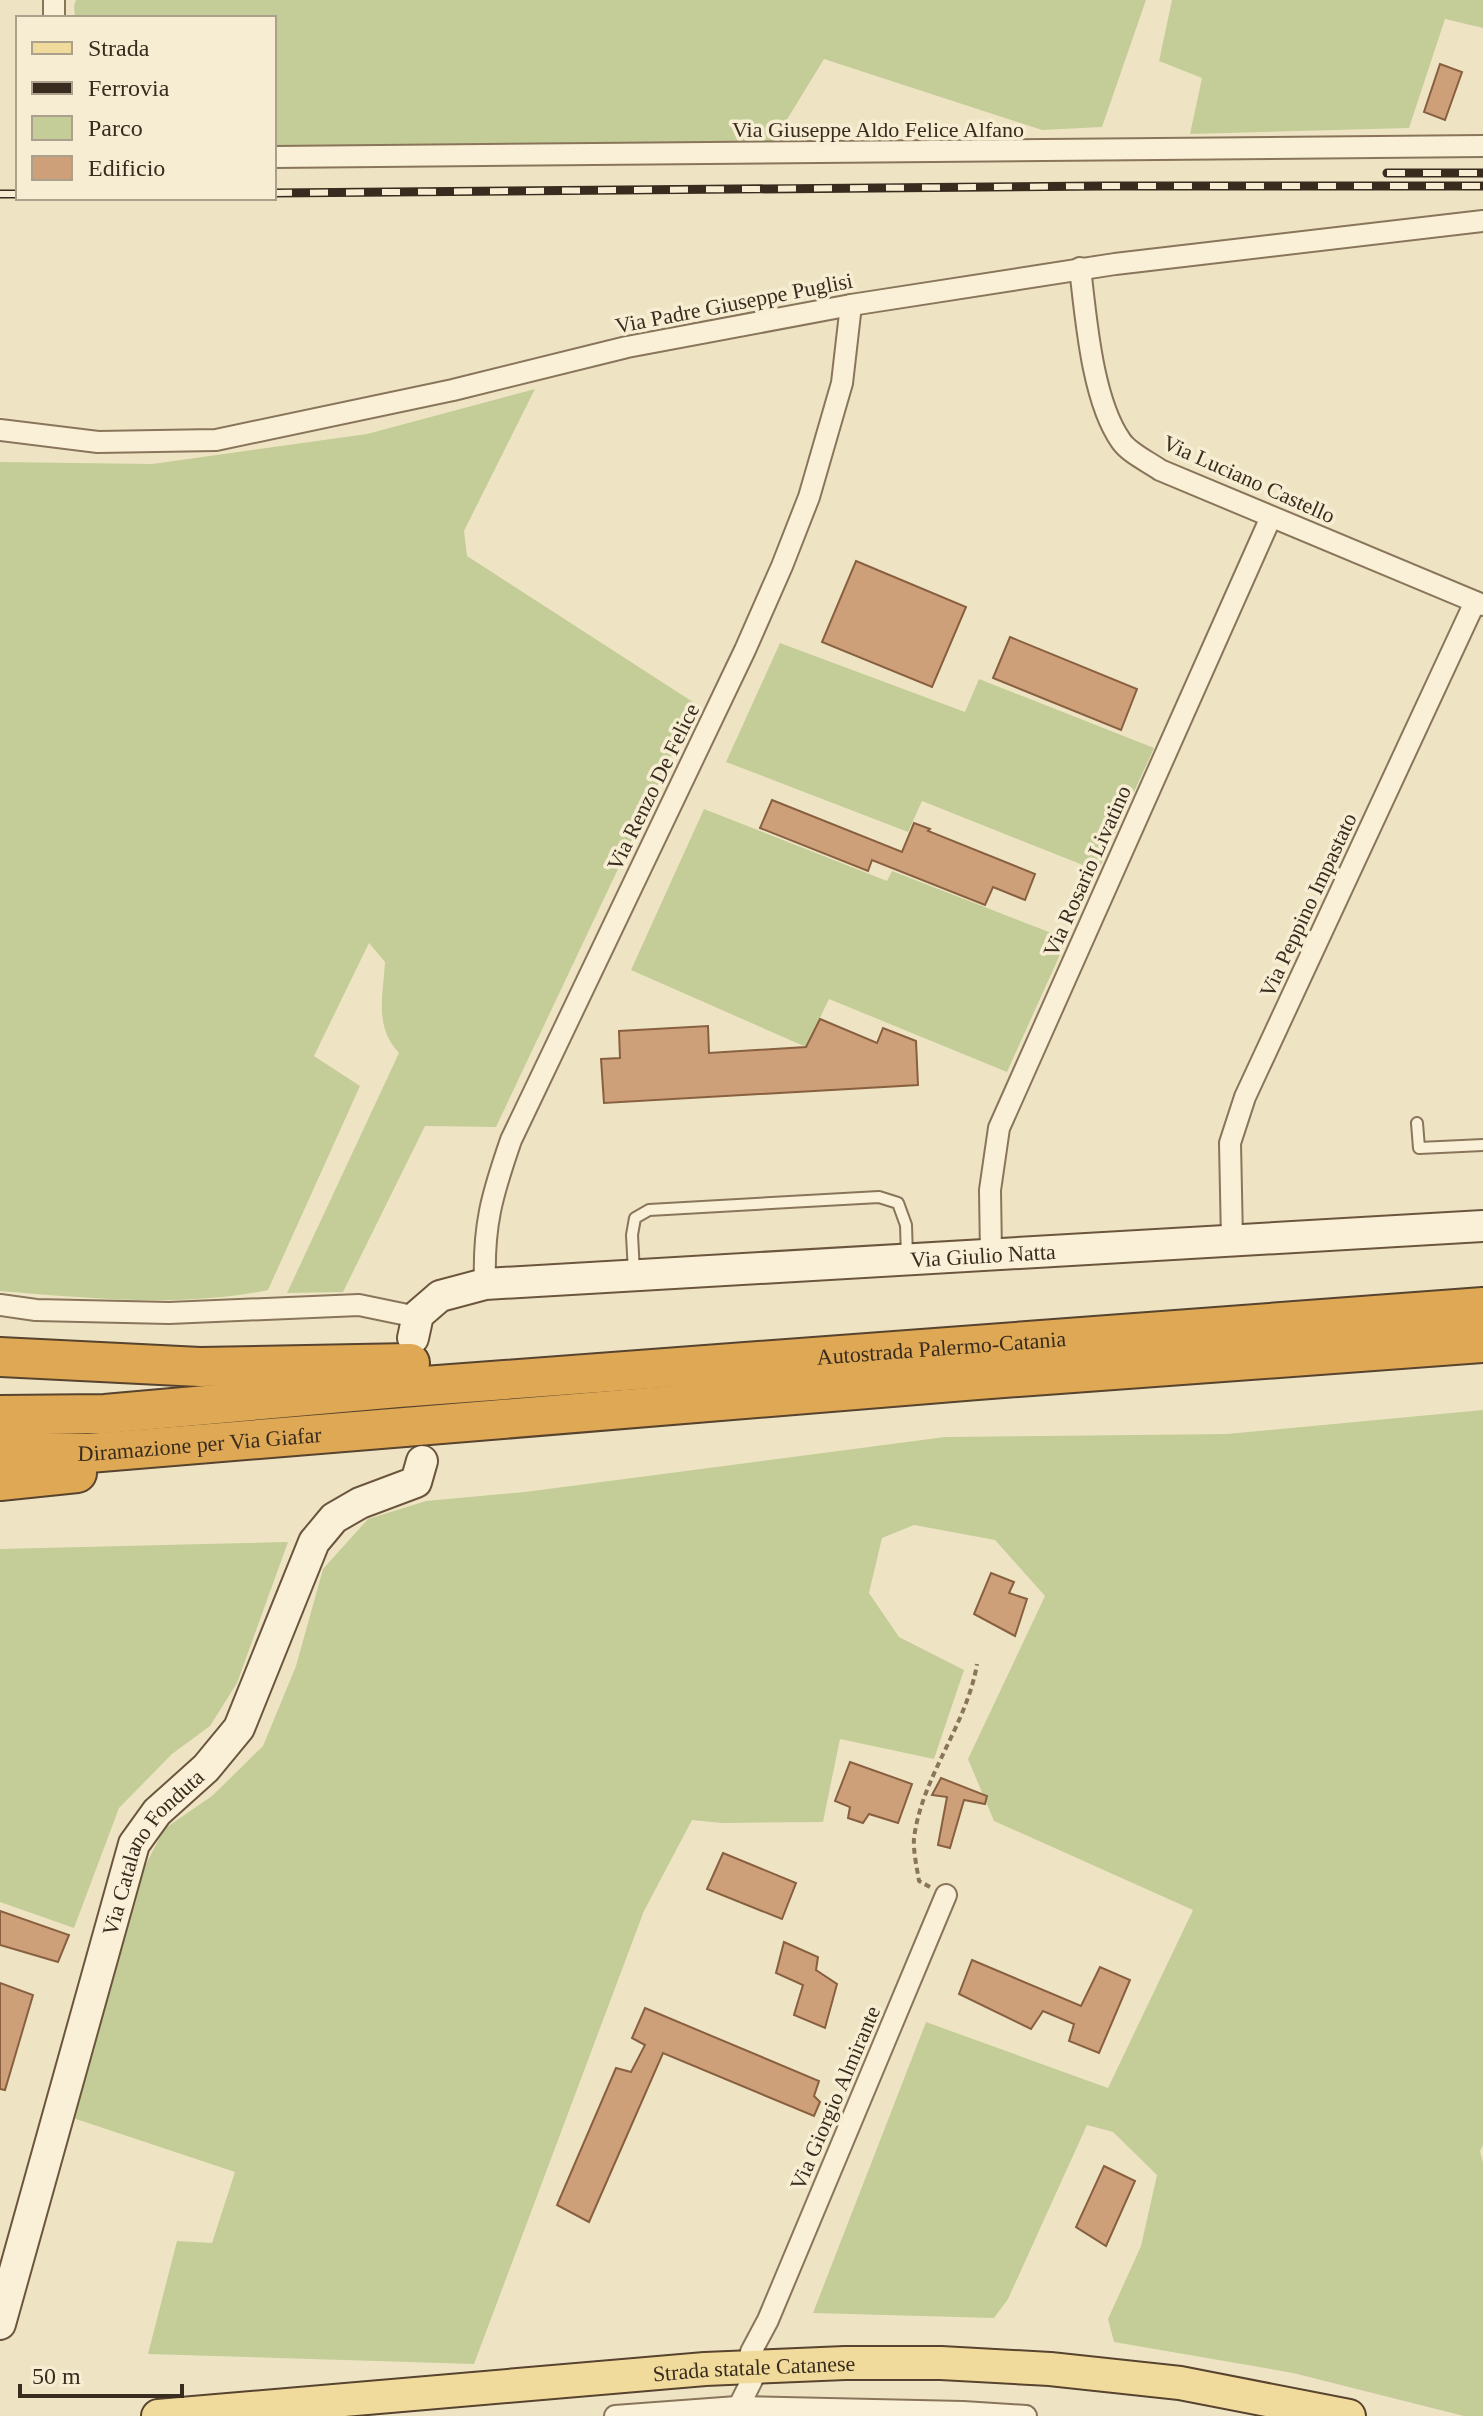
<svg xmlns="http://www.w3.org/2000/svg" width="1483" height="2416" viewBox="0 0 1483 2416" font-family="Georgia,serif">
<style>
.green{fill:#c4cd97}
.building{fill:#cda079;stroke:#886040;stroke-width:2}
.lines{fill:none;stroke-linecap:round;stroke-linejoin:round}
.lane-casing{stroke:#89755a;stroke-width:14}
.street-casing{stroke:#89755a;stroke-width:24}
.secondary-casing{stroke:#6b563d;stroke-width:34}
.primary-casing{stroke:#57432e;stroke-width:36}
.highway-casing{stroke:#57432e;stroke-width:42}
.path{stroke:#89755a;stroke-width:4;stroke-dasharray:6 4;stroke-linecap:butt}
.lane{stroke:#f9f0d7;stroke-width:10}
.street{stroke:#f9f0d7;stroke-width:20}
.secondary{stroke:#f9f0d7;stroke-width:30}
.primary{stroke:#f1db9c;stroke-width:32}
.highway{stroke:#dea854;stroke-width:38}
.rail-casing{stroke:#392c1e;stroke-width:9}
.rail{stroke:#f6edd3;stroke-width:6;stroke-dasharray:18;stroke-linecap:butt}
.labels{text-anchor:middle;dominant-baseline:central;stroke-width:7;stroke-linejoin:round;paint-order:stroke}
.street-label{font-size:22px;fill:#392c1e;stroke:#f6edd3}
</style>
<rect width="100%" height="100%" fill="#eee4c4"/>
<g class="green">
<polygon points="76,0 1146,0 1102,127 1042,130 824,59 772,144 318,147 274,145 274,18 75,18 74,6"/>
<polygon points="1172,0 1483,0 1483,28 1445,19 1409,128 1190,134 1202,78 1159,61"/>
<path d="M535,389L464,531L467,556L696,704L496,1127L425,1126L343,1292L287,1293L399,1053C374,1026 383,997 385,962L369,943L314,1056L360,1086L268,1290C182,1308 87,1298 0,1291V462L152,464L367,434Z"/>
<polygon points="780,643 965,712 979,679 1154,748 1098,871 922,801 908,832 726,762"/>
<polygon points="704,809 887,881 892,871 1067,939 1007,1072 829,999 806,1047 631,970"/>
<polygon points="1483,1410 1483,2145 1480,2151 1483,2163 1483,2416 1464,2416 1293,2373 1114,2342 1108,2319 1141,2246 1157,2175 1113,2132 1087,2125 1008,2299 994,2318 813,2313 926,2022 1108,2088 1193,1910 994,1821 968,1759 1045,1596 995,1540 914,1525 882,1538 869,1593 899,1637 964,1670 934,1759 840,1739 823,1822 722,1823 692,1820 644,1911 474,2364 148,2354 177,2241 212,2243 235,2172 73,2118 143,1870 164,1829 212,1796 263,1746 296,1666 323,1569 368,1519 426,1501 525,1492 945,1437 1227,1434"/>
<polygon points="288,1542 237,1683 210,1726 172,1754 119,1808 74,1928 0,1902 0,1549"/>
</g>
<g class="building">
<polygon points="1440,64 1462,72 1445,120 1424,112"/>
<polygon points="856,561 966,607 932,687 822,642"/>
<polygon points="1010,637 1137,689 1121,730 993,678"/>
<polygon points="772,800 902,852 914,823 930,829 928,831 1035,874 1025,900 993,887 985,905 872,860 868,871 760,828"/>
<polygon points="820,1019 877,1043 883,1028 916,1041 918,1085 604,1103 601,1059 620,1058 619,1031 708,1026 709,1053 806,1047"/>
<polygon points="991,1573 1014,1582 1009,1593 1027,1599 1015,1636 974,1614"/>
<polygon points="850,1762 912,1784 898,1823 869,1814 863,1823 848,1818 850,1807 835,1801"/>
<polygon points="941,1778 987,1796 985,1804 964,1800 950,1848 938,1845 947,1797 932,1795"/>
<polygon points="723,1853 796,1883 782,1919 707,1889"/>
<polygon points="0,1911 69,1935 58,1962 0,1945"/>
<polygon points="784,1942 818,1957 816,1970 837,1984 825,2028 794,2015 803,1985 776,1973"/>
<polygon points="972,1960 1081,2006 1100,1967 1130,1980 1099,2053 1069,2041 1074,2024 1043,2011 1031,2029 959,1994"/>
<polygon points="0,1983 33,1995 5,2090 0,2089"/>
<polygon points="645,2008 819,2081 814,2096 820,2102 814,2116 663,2053 589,2222 557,2205 616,2068 631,2072 645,2045 632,2038"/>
<polygon points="1104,2166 1135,2181 1106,2246 1076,2227"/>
</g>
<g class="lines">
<defs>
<g id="lane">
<polyline points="1417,1123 1419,1148 1483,1145"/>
<polyline points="634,1272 632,1235 635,1218 649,1210 879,1197 898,1203 906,1225 907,1257"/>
</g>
<g id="street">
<polyline points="54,0 54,18"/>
<polyline points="274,157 1483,146"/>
<path d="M1080,268C1086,318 1092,400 1121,441C1129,453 1149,462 1160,470L1483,605"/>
<polyline points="0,430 98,442 216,440 453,390 627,347 851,305 1115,264 1483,221"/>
<polyline points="1232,1240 1230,1143 1245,1097 1475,602"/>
<polyline points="991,1254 990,1190 999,1128 1271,517"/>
<path d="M485,1284C483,1225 492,1195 511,1140L745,650L782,566L809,497L842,383L851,305"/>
<polyline points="0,1305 36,1310 169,1313 359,1305 417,1317"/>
<polyline points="751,2352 768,2320 946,1895"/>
<polyline points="615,2416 737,2407 963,2412 1026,2416"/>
<polyline points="734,2416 752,2380"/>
</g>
<g id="secondary">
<path id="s1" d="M413,1338L418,1315L440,1296L485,1284L1483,1226"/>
<path id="s2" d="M0,2324L134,1844L157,1812L206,1768L239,1728L314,1542L334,1518L360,1503L416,1482L422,1461"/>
</g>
<g id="primary">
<path id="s3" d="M158,2416L705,2369L845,2363H941L1050,2369L1180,2383L1349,2416"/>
</g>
<g id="highway">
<polyline points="0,1357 200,1367 410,1363"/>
<path id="s4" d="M0,1415L105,1414L398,1388L1483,1307"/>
<path id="s5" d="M0,1451L89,1453L977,1380L1483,1343"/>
<polyline points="0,1481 77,1473"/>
</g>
</defs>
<use href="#lane" class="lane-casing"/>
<use href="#street" class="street-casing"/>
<use href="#secondary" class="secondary-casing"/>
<use href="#primary" class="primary-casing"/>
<use href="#highway" class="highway-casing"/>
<path class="path" d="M930,1887L919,1881C917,1868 913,1851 914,1838C922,1776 967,1725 977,1664"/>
<use href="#lane" class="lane"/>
<use href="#street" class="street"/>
<use href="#secondary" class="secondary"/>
<use href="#primary" class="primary"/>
<use href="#highway" class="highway"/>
<defs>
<g id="rail">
<polyline points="1387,173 1483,173"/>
<polyline points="274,193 1105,186 1483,186"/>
<polyline points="0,194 18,194"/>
</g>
</defs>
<use href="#rail" class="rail-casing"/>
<use href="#rail" class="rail"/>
</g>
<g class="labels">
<g class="street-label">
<text x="878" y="129">Via Giuseppe Aldo Felice Alfano</text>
<text transform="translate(734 303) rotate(-11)">Via Padre Giuseppe Puglisi</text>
<text transform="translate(1249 479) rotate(24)">Via Luciano Castello</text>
<text transform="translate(653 787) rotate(-64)">Via Renzo De Felice</text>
<text transform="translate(1087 871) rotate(-66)">Via Rosario Livatino</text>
<text transform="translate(1308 905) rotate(-65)">Via Peppino Impastato</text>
<text stroke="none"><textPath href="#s1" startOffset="598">Via Giulio Natta</textPath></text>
<text stroke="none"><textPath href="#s4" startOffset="944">Autostrada Palermo-Catania</textPath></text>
<text stroke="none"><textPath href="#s5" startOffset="200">Diramazione per Via Giafar</textPath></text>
<text stroke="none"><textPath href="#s2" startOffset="500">Via Catalano Fonduta</textPath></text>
<text transform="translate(835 2098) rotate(-67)">Via Giorgio Almirante</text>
<text stroke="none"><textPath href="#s3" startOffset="598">Strada statale Catanese</textPath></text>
</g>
</g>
<rect x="16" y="16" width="260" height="184" fill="#f6edd3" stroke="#aaa08b" stroke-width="2"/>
<rect x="32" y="42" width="40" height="12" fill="#f1db9c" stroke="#aaa08b" stroke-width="2"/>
<text x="88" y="56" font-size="24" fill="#392c1e">Strada</text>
<rect x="32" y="82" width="40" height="12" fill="#392c1e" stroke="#aaa08b" stroke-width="2"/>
<text x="88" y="96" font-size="24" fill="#392c1e">Ferrovia</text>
<rect x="32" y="116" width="40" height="24" fill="#c4cd97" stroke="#aaa08b" stroke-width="2"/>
<text x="88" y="136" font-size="24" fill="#392c1e">Parco</text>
<rect x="32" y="156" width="40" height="24" fill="#cda079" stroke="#aaa08b" stroke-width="2"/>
<text x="88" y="176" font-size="24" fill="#392c1e">Edificio</text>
<path d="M20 2384v12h162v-12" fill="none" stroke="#392c1e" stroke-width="4"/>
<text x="32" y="2384" font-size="24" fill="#392c1e" stroke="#f6edd3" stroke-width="6" paint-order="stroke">50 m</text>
</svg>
